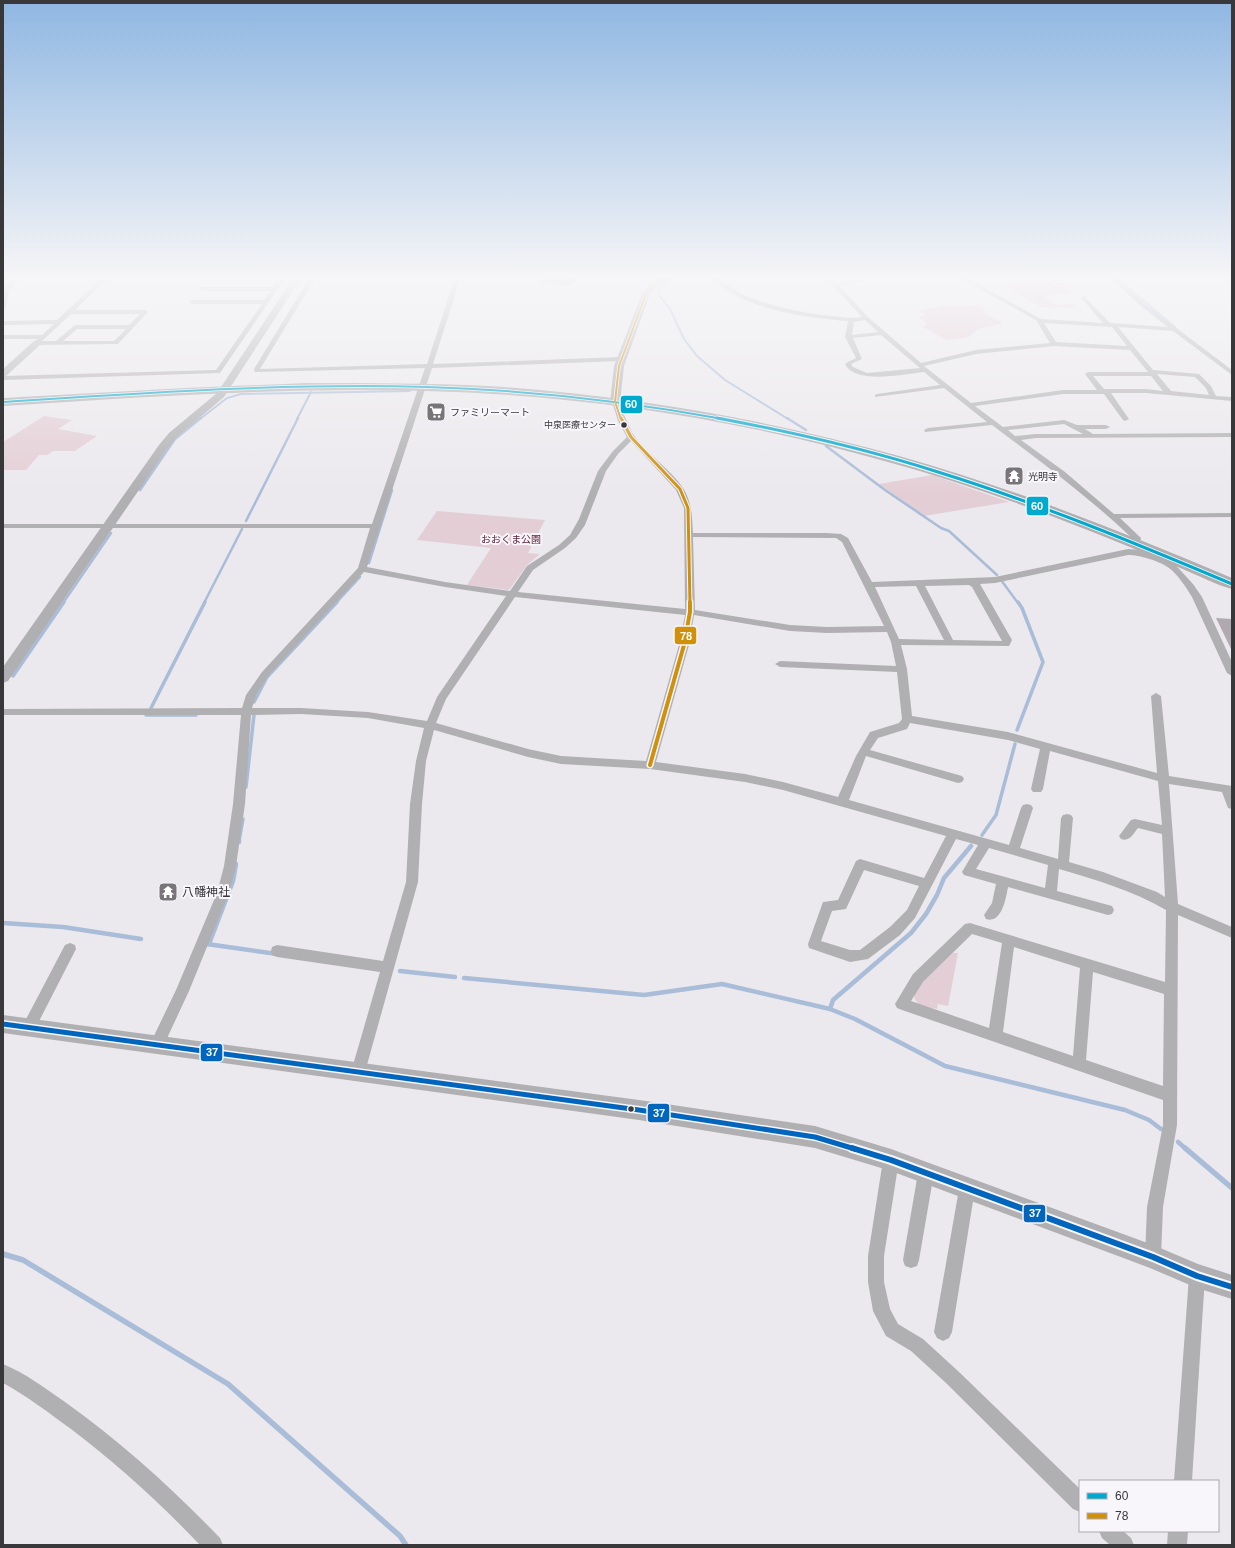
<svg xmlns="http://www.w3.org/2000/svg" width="1235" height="1548" viewBox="0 0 1235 1548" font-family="Helvetica,'Noto Sans JP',sans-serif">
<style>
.green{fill:#e3ced5}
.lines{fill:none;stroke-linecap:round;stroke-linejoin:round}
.stream-far4{stroke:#a9bcd8;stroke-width:2}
.stream-far3{stroke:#a9bcd8;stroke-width:2.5}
.stream-far2{stroke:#a9bcd8;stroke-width:3.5}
.stream-far1{stroke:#a9bcd8;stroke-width:4.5}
.stream{stroke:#a9bcd8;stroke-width:5.5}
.building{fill:#b1a9b0}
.street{fill:#b0b0b2;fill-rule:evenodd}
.secondary{fill:#b0afb2;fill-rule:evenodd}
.highway{fill:#afaeb1;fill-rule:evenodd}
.bus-1-far1-casing{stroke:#f8f6fb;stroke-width:3.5}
.bus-1-casing{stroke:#f8f6fb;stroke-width:5}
.bus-2-far2-casing{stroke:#f8f6fb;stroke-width:3.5}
.bus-2-far1-casing{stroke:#f8f6fb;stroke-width:5}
.bus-2-casing{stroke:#f8f6fb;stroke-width:7}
.bus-3-far1-casing{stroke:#f8f6fb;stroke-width:8}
.bus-3-casing{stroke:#f8f6fb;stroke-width:10}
.bus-1-far1{stroke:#00a9ce;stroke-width:2}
.bus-1{stroke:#00a9ce;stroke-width:3}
.bus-2-far2{stroke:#d1900b;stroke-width:2}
.bus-2-far1{stroke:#d1900b;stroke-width:3}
.bus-2{stroke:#d1900b;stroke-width:4}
.bus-3-far1{stroke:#0065bd;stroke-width:5}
.bus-3{stroke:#0065bd;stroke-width:6}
.bus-dot{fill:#383739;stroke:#f8f6fb;stroke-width:1.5}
.labels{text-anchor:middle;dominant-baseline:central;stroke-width:4;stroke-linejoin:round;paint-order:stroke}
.far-bus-label{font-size:9px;fill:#383739;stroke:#f8f6fb;text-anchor:end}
.far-poi-label{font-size:10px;fill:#383739;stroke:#f8f6fb;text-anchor:start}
.far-park-label{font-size:10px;fill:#5b1d33;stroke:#f8f6fb}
.poi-label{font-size:12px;fill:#383739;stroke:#f8f6fb;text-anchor:start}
.line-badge{stroke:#f8f6fb;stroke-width:1.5}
.badge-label{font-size:11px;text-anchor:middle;font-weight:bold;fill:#fff}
</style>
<rect width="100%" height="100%" fill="#ebe9ed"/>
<g class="green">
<polygon points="1033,277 1043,279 1057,287 1064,286 1073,293 1051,294 1044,297 1056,305 1073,304 1076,308 1040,307 1004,285 1030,281"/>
<polygon points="979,305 985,310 983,312 1003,323 978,329 969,337 947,340 923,327 927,323 919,317 927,315 919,311 943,306 957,307"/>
<polygon points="44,416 72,420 58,429 97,436 75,451 53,451 47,455 39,455 26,470 3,470 3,442"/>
<polygon points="932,475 1009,502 924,516 879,484"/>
<polygon points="437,511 545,520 528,553 540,554 527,565 509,590 467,585 491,548 417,540"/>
<path d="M953,953H958L948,1006L938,1004L937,1009C925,1007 909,1005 916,989Z"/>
</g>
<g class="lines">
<g class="stream-far4">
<path d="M679,277C671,280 659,284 658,294L670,309L684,339L697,356L725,380L788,419"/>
<polyline points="1116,277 1125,286"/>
<polyline points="1127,287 1175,327"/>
<polyline points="200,419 227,398 241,394 410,391"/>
<polyline points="297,419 311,392"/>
</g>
<g class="stream-far3">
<polyline points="787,418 806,430"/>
<polyline points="826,446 885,490 941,528 949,531 997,575"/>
<polyline points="140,490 175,439 201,418"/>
<polyline points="246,521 298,418"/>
<polyline points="369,563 392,490"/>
<polyline points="1001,580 1018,603"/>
<polyline points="63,603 111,533"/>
<polyline points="204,603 242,529"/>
<polyline points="336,603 360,577"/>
</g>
<g class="stream-far2">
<polyline points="13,676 64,602"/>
<polyline points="254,702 267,677 337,602"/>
<polyline points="151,708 205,602"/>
<polyline points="146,715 196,715"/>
<polyline points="1017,730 1043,662 1022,608 1018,602"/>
<polyline points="246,787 254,715"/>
<polyline points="982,835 996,815 1015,744"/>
<polyline points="239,841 243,819"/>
</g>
<g class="stream-far1">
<polyline points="239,842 239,840"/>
<polyline points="971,846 944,878 937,895 926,914 911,933 833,1000 830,1009 855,1019 945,1066 1125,1110 1149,1120 1161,1129"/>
<polyline points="3,923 63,927 141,939"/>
<polyline points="207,944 277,954"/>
<polyline points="209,944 233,881 236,864"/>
<polyline points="400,971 455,977"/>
<polyline points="464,978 644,995 722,984 830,1009"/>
<polyline points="1178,1142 1186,1149"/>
</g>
<g class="stream">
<polyline points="1185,1148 1232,1188"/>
<polyline points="3,1254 23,1260 228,1384 400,1536 406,1545"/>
</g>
</g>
<g class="building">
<polygon points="540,277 576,277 570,286 540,283"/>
<polygon points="1216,618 1232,619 1232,651"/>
</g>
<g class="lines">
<g class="street">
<polygon points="16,277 22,277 9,289 6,308 3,310 3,289"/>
<path d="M103,277H109L75,310H145L148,312L118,344L37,345L34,343L38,339H3V335H42L54,324L3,325V321L57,320ZM71,314H140L129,325H75L56,341H42ZM77,329H126L114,341H63Z"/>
<polygon points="280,277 286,277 220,373 3,380 3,376 216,370 262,304 192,304 189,302 192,300 264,300 271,291 201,291 198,289 201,287 273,287"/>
<path d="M310,277H316L260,369L427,364L455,277H461L433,364L621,357L624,359L621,361L432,368L367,567L445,582L510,591L527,566L559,545L570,535L579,519L598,471L613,451L627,437L618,421L612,402L615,400C620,402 629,428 633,434C646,454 670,468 683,488C692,502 692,517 693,533H826L841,534L848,538L872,582L995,577L1128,549L1142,550L1165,560H1171L1193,584L1202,597L1232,662V676L1227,673L1192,597C1186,587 1178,575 1169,568C1160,561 1139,555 1128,555L995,583L980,584L1012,640L1009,646L901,645L907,669L912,716L1008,732L1157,773L1151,696L1156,693L1161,696L1169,776L1232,786V809L1228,808L1222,792L1169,784L1178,904L1232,927V938L1178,915L1177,1125L1163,1207L1161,1257L1159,1263L1153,1265L1147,1263L1145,1257L1147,1207L1163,1125V1100L902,1010L897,1008L895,1004L913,974L965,924L970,923L1165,982L1166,910C1132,890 1096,880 1059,869L1057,891L1112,906L1114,910L1112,914L1108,915L1008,887C1006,898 1002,924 986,919L984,915L992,903L996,884L964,875L962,872L978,845L956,839L915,918L900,935L868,959L850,962L809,948L808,944L823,902L838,900L856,861L860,859L924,878L946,836L783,790L745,782L650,769L561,764L528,757L434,730L426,761L422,804L418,882L365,1072L363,1077L358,1079L353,1077L351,1072L380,972L277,957L272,955L271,951L272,947L277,945L383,961L406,882L410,804L416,761L424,728L368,718L301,714L251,715L245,804L236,866L229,893L189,991L162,1049L157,1050L152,1049L150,1044L176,990L217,893L224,866L233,804L241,715H3V709L242,708L246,695L262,672L358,568L370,528H3V524H372L425,368L255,372L254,369ZM631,441L676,490L684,508L685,609L518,592L533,570L565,548L576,538L585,525L606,471L618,454ZM693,537L836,538L842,542L884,626L827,627L790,625L695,610ZM364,572L445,587L506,596L437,697L427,721L368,712L301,708H252L256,695L268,676ZM969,585L972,587L1002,641L953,640L925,586ZM916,586L944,640L899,639L875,587ZM515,597L685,615L679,645L646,761L561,756L528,749L436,723L446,699ZM694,615L790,631L827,633L887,632L891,642L896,666L780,661L775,664L780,667L897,672L902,719L899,723L870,732L856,756L838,797L783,782L745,774L656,762L689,645ZM910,723L1008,740L1040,749L1031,789L1033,792H1041L1043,789L1050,751L1158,781L1162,825L1135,819L1131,820L1119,836L1121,839C1130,842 1133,834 1138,828L1162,834L1165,897L1157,892L1103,872L1069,862L1073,818L1071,815L1067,814L1063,815L1061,818L1058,859L1020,848L1033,808L1031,805L1027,804L1023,805L1021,808L1009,845L849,800L866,756L958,783L962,782L964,779L962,776L870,750L878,738L907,729ZM989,848L1048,865L1045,888L976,869ZM864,870L919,886L907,910L890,927L860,950H850L821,941L832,911L846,909ZM972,934L1002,943L989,1028L911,1001L923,982ZM1014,947L1080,968L1073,1056L1003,1032ZM1093,972L1164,994L1163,1086L1086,1060Z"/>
<path d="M709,277C721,277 731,289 742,294C770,306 800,313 831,316C842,317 852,319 862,317L833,286L815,277C824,277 830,283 837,283C849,283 862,277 875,277L839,286L868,317L921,363L976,350L1050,343L1036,320L958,277H965L1041,319L1103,323L1082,299L1081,298L1084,296L1110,323L1168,327L1142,307L1109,277H1115L1146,305L1232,370V375L1173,331L1118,327L1153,370L1199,374L1211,386L1216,396L1232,397V401L1146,393H1111L1129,419L1125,421L1123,420L1104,394H1063L975,406L1003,427L1064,420L1077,425H1106L1110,427L1106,429H1085L1093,434L1232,433V437L1036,438L1021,440L1065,472L1114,514L1232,513V517L1120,518L1141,538L1139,545H1133V539C1089,497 1040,461 992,425L925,432L924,430L928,428L987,422L944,388L875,397V395L877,394L940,385L924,372C905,374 855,385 845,364L846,363L856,358L845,337L848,321C802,317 745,310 709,277ZM865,320L878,332L852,335L854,322ZM1044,323L1112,327L1127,346L1056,342ZM881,335L920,368L867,373L853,367L851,364L862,359L853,338ZM1054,346L1130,350L1148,372H1088L1085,374L1097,390H1063L971,403L924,366L976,354ZM1157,374L1195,377L1206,388L1209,395L1171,391ZM1093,376H1151L1163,391L1146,389H1104ZM1064,424L1083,434H1036L1015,436L1008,430Z"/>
<polygon points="70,943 75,945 76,949 34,1031 29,1033 24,1031 22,1027 24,1023 65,945"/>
<polygon points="891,1152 896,1155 899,1160 884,1256 884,1282 890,1309 898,1324 923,1339 958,1371 1080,1489 1080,1512 1073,1509 946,1383 911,1351 886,1336 873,1311 868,1282 868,1256 883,1160 886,1155"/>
<polygon points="926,1165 931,1168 934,1173 919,1260 917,1266 911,1268 905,1266 903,1260 918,1173 921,1168"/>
<polygon points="967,1181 973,1183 975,1189 952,1332 949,1338 943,1341 937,1338 934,1332 959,1189 961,1183"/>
<polygon points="1197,1268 1203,1270 1205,1276 1192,1481 1174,1481 1189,1276 1191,1270"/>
<path d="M3,1364C25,1373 45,1388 65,1402C121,1442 172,1488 220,1538L223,1545H200C160,1503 117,1464 71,1429C49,1413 27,1396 3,1383Z"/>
<polygon points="1099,1531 1123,1531 1131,1538 1134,1545 1110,1545 1102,1538"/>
<polygon points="1168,1531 1188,1531 1187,1545 1167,1545"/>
</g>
<g class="secondary">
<polygon points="294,277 302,277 224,397 177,437 167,449 8,681 3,683 3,667 159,445 169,433 217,393"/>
<polygon points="663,277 674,277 656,287 650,294 624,366 620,402 615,405 611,404 610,402 614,366 642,294 650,283"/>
<polygon points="37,340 41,343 40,345 6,376 3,377 3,369 34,341"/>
<polygon points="3,1015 639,1100 815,1126 891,1149 1153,1245 1198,1264 1232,1275 1232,1299 1197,1288 1150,1268 891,1171 815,1148 639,1120 3,1033"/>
</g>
<path class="highway" d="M307,383C367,383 428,383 489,386C627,395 766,419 899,456C1013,488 1123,532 1232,578V589C1216,585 1200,576 1185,570C1162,560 1138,550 1115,541C1041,511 965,483 888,462C738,419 582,395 426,391C285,387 144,397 3,406V398L185,388Z"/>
<defs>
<path id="bus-1-far1" d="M3,402C144,393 286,383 427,387C526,390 625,401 723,419"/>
<path id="bus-1" d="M717,418C792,432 866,449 938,472C1038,503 1135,543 1232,584"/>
<polyline id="bus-2-far2" points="621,419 615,402 619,366 646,294 653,285 670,277"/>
<polyline id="bus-2-far1" points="621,418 631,437 680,489 688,508 690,603"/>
<polyline id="bus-2" points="650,765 684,645 690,612 690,602"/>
<polyline id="bus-3-far1" points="3,1024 639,1110 815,1137 855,1149"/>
<polyline id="bus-3" points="852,1148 891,1160 1153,1257 1197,1276 1232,1287"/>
</defs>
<use href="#bus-1-far1" class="bus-1-far1-casing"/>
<use href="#bus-1" class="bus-1-casing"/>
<use href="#bus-2-far2" class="bus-2-far2-casing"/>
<use href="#bus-2-far1" class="bus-2-far1-casing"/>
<use href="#bus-2" class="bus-2-casing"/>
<use href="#bus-3-far1" class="bus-3-far1-casing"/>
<use href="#bus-3" class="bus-3-casing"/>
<use href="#bus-1-far1" class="bus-1-far1"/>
<use href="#bus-1" class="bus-1"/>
<use href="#bus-2-far2" class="bus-2-far2"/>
<use href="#bus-2-far1" class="bus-2-far1"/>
<use href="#bus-2" class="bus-2"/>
<use href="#bus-3-far1" class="bus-3-far1"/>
<use href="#bus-3" class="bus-3"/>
</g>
<linearGradient id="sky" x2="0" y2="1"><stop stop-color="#8fb7e2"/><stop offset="0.56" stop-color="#f6f5f7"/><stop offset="1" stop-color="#f6f5f7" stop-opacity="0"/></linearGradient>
<rect width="1235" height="494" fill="url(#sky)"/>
<defs>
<symbol id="supermarket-square" viewBox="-11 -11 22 22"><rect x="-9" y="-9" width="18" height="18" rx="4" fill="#777578" stroke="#f8f6fb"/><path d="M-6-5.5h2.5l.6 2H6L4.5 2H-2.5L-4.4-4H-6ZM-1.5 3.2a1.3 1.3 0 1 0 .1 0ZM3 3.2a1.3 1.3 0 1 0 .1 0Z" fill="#fff"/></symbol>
<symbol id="temple-square" viewBox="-11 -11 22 22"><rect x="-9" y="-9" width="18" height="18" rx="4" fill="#777578" stroke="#f8f6fb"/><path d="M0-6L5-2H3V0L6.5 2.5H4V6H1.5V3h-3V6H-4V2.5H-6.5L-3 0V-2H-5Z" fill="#fff"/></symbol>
</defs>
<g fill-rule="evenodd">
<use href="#supermarket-square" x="425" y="401" width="22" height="22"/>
<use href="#temple-square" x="1003" y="465" width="22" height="22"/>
<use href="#temple-square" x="157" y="881" width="22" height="22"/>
</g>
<g class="bus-dot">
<circle cx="624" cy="425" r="3.5"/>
<circle cx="631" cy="1109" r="3.5"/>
</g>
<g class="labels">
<g class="far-bus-label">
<text x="616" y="425">中泉医療センター</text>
</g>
<g class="far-poi-label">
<text x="450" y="412">ファミリーマート</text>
<text x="1028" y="476">光明寺</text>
</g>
<g class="far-park-label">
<text x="511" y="539">おおくま公園</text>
</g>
<g class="poi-label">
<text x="182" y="892">八幡神社</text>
</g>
</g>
<g class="line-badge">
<rect x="620" y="395" width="23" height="19" rx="4" fill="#00a9ce"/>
<rect x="1026" y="496" width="23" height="20" rx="4" fill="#00a9ce"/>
<rect x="674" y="626" width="23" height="19" rx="4" fill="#d1900b"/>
<rect x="200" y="1043" width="23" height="19" rx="4" fill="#0065bd"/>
<rect x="647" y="1103" width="23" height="20" rx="4" fill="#0065bd"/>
<rect x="1023" y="1204" width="23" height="19" rx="4" fill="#0065bd"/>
</g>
<g class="badge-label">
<text x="631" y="408">60</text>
<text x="1037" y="510">60</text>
<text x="686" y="640">78</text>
<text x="212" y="1056">37</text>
<text x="659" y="1117">37</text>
<text x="1035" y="1217">37</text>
</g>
<rect width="1235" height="1548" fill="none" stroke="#383739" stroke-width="8"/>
<rect x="1079" y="1480" width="140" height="52" fill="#f8f6fb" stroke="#abaaad"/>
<rect x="1087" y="1493" width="20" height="6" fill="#00a9ce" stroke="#abaaad"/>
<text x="1115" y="1500" font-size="12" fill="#383739">60</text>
<rect x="1087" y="1513" width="20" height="6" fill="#d1900b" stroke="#abaaad"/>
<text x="1115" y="1520" font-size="12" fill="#383739">78</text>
</svg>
